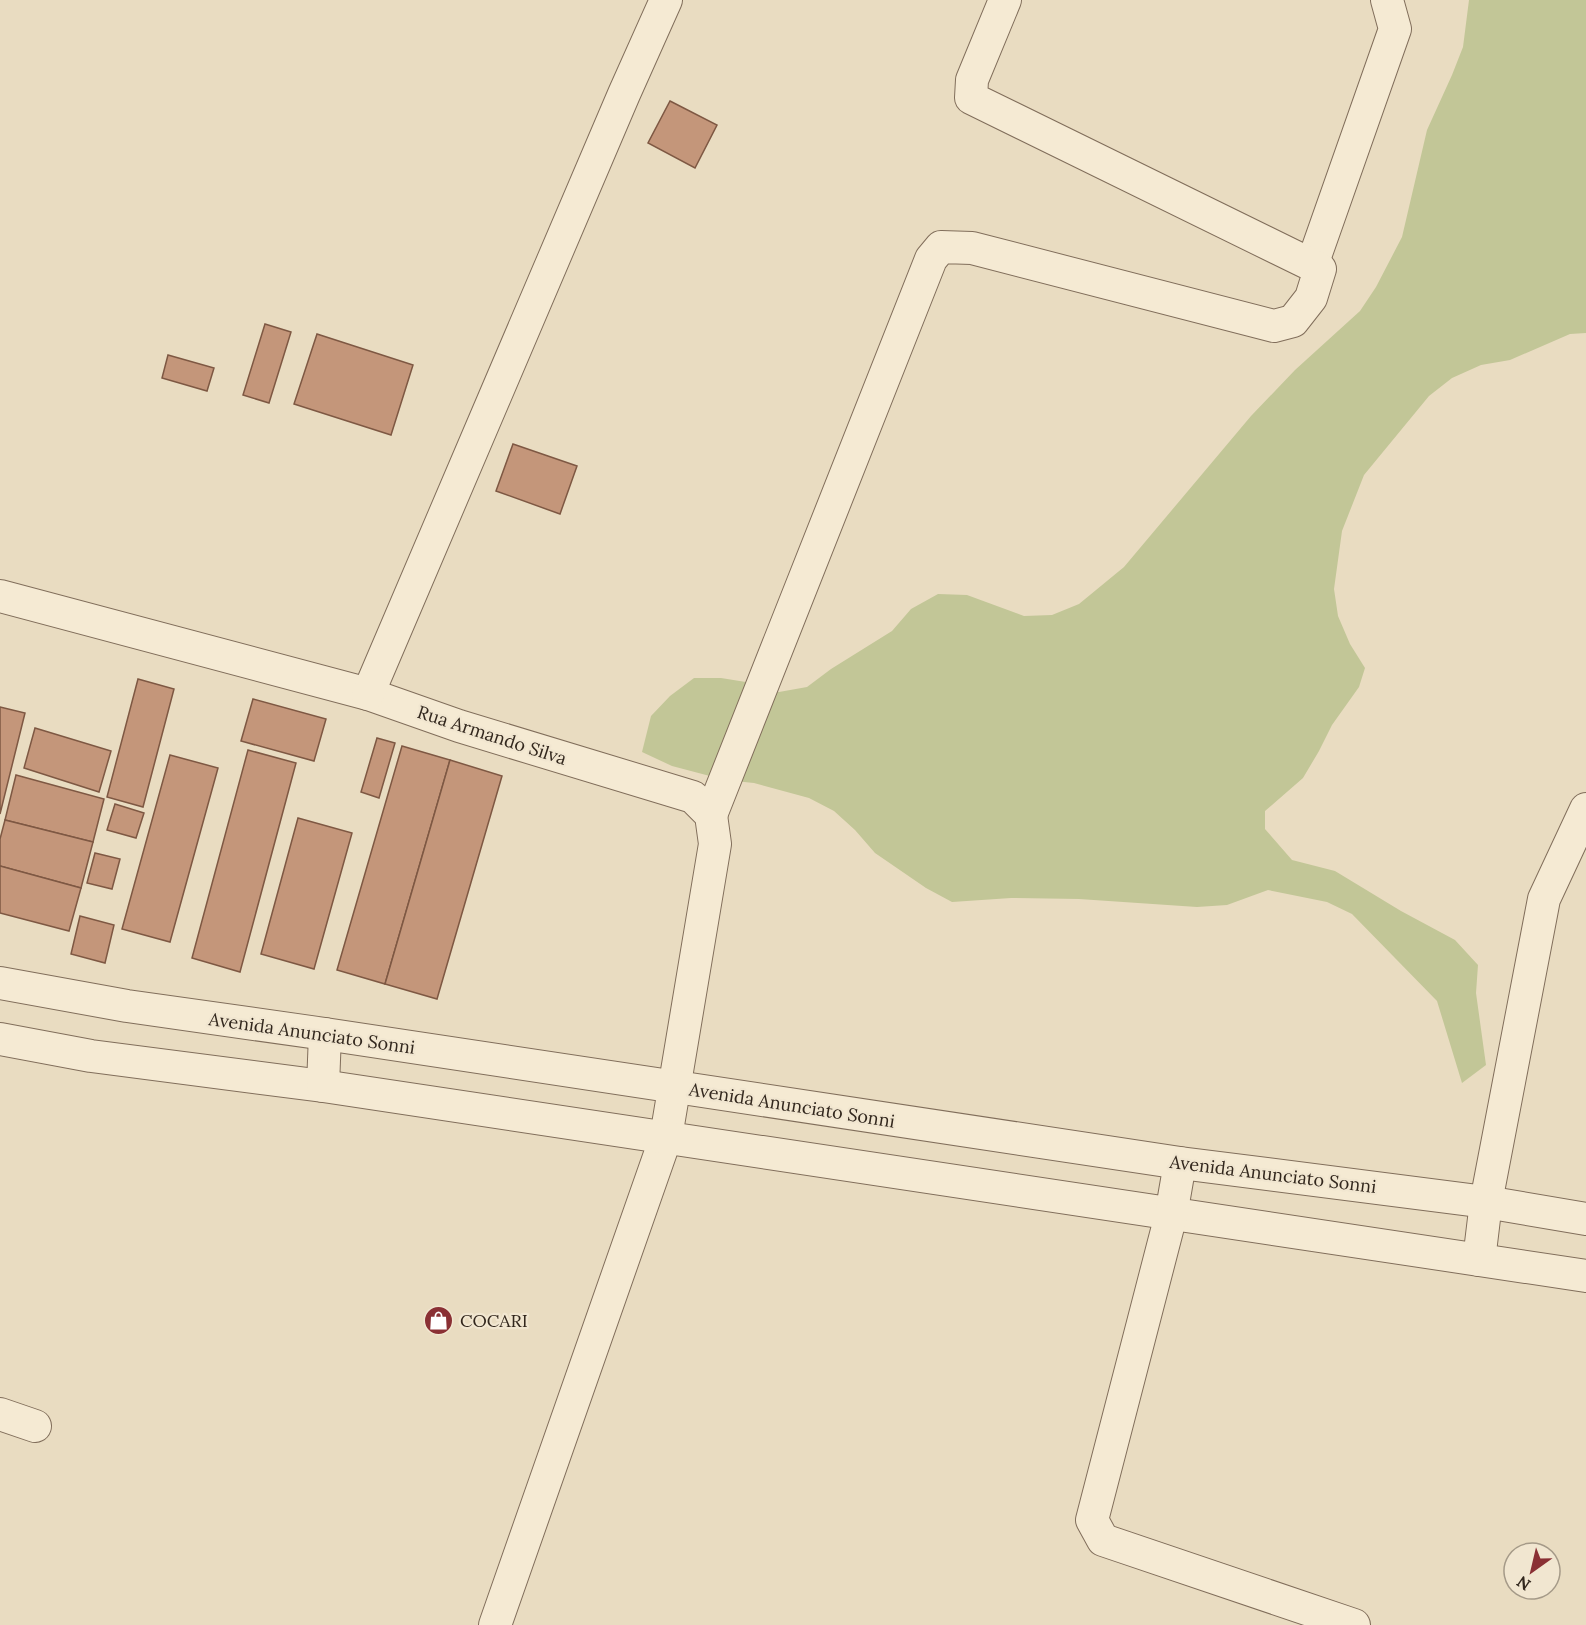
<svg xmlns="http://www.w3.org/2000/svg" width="1586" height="1625" viewBox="0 0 1586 1625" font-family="Lora,serif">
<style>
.green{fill:#c2c697}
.building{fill:#c4967a;stroke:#7e5843;stroke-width:1.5}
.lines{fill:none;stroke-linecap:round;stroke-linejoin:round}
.minor-casing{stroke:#816e5b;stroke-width:34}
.minor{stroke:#f5ead3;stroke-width:32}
.labels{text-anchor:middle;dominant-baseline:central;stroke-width:4.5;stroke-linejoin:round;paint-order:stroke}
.street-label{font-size:18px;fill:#32271d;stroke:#f1e6d0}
.poi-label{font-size:18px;fill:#32271d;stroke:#f1e6d0;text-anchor:start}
</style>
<rect width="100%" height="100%" fill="#e9dcc1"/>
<polygon class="green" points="1469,0 1586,0 1586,333 1570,334 1510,360 1481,365 1452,378 1429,396 1364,475 1342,531 1334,589 1338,616 1350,644 1365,668 1359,687 1332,725 1319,751 1303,778 1265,811 1265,829 1292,860 1335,871 1401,911 1455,940 1478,965 1476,993 1486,1065 1462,1083 1437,1001 1352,914 1327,902 1268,890 1227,905 1197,907 1079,899 1011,898 952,902 926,888 875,853 855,830 834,811 809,798 754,783 725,780 672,766 642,752 651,716 670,696 694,678 721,678 752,683 779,692 807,687 831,669 892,631 911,609 938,594 967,595 1024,616 1052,615 1079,604 1124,567 1251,416 1295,370 1360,311 1376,287 1402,237 1427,130 1452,75 1463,47"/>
<g class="building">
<polygon points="670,101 717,125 695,168 648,143"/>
<polygon points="265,324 291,332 269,403 243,395"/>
<polygon points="317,334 413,365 391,435 294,404"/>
<polygon points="168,355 214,368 207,391 162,378"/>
<polygon points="513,444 577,466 560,514 496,491"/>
<polygon points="138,679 174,689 143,807 107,797"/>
<polygon points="253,699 326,719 314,761 241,741"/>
<polygon points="0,707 25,713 0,814"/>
<polygon points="35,728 111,751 99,792 24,768"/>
<polygon points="377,738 395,743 379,798 361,792"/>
<polygon points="402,746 450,760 385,984 337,970"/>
<polygon points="248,750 296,763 240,972 192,958"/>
<polygon points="170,755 218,768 170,942 122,929"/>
<polygon points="450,760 502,776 437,999 385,984"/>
<polygon points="16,775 104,799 93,842 5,820"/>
<polygon points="115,804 144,813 136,838 107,830"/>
<polygon points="298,818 352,833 314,969 261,954"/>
<polygon points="5,820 93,842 81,888 0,866 0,839"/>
<polygon points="95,853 120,859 112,889 87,883"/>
<polygon points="0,866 81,888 69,931 0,913"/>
<polygon points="80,916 114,925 105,963 71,954"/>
</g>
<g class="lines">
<defs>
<g id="minor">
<polyline points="1312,265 1395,29 1387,0"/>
<polyline points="0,596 368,694 459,726 693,797 711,815 715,844 666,1137 495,1625"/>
<polyline points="368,694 624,94 666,0"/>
<polyline points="711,815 931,259 941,247 972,248 1274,326 1293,321 1311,298 1320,269 971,98 972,80 1005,0"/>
<polyline points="0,983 127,1006 325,1034 1180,1163 1486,1202 1586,1219"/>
<polyline points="0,1039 91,1056 323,1086 1586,1276"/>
<polyline points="323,1086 325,1034"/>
<polyline points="1180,1163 1171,1215 1092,1520 1103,1540 1354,1625"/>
<polyline points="1479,1260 1486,1202 1544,899 1586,809"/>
<polyline points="0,1414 35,1426"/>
</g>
</defs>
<use href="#minor" class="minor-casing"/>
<use href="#minor" class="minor"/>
</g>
<defs>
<symbol id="shop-disc" viewBox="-11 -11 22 22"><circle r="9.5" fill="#8a3034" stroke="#f1e6d0"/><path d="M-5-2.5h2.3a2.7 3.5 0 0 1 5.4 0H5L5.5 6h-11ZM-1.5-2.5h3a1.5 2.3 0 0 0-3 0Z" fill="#fff"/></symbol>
</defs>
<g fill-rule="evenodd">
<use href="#shop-disc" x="422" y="1304" width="33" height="33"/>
</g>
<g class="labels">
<g class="street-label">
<text transform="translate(492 735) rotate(18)">Rua Armando Silva</text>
<text transform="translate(312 1033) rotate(8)">Avenida Anunciato Sonni</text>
<text transform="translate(792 1105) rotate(9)">Avenida Anunciato Sonni</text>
<text transform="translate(1273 1174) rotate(7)">Avenida Anunciato Sonni</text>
</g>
<g class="poi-label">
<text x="460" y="1320">COCARI</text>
</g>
</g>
<g transform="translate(1532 1571) rotate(214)"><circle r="28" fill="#f1e6d0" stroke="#a59a88" stroke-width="1.5"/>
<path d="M0-4.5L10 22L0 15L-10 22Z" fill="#8a3034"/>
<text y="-9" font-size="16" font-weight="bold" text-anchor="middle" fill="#32271d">N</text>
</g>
</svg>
